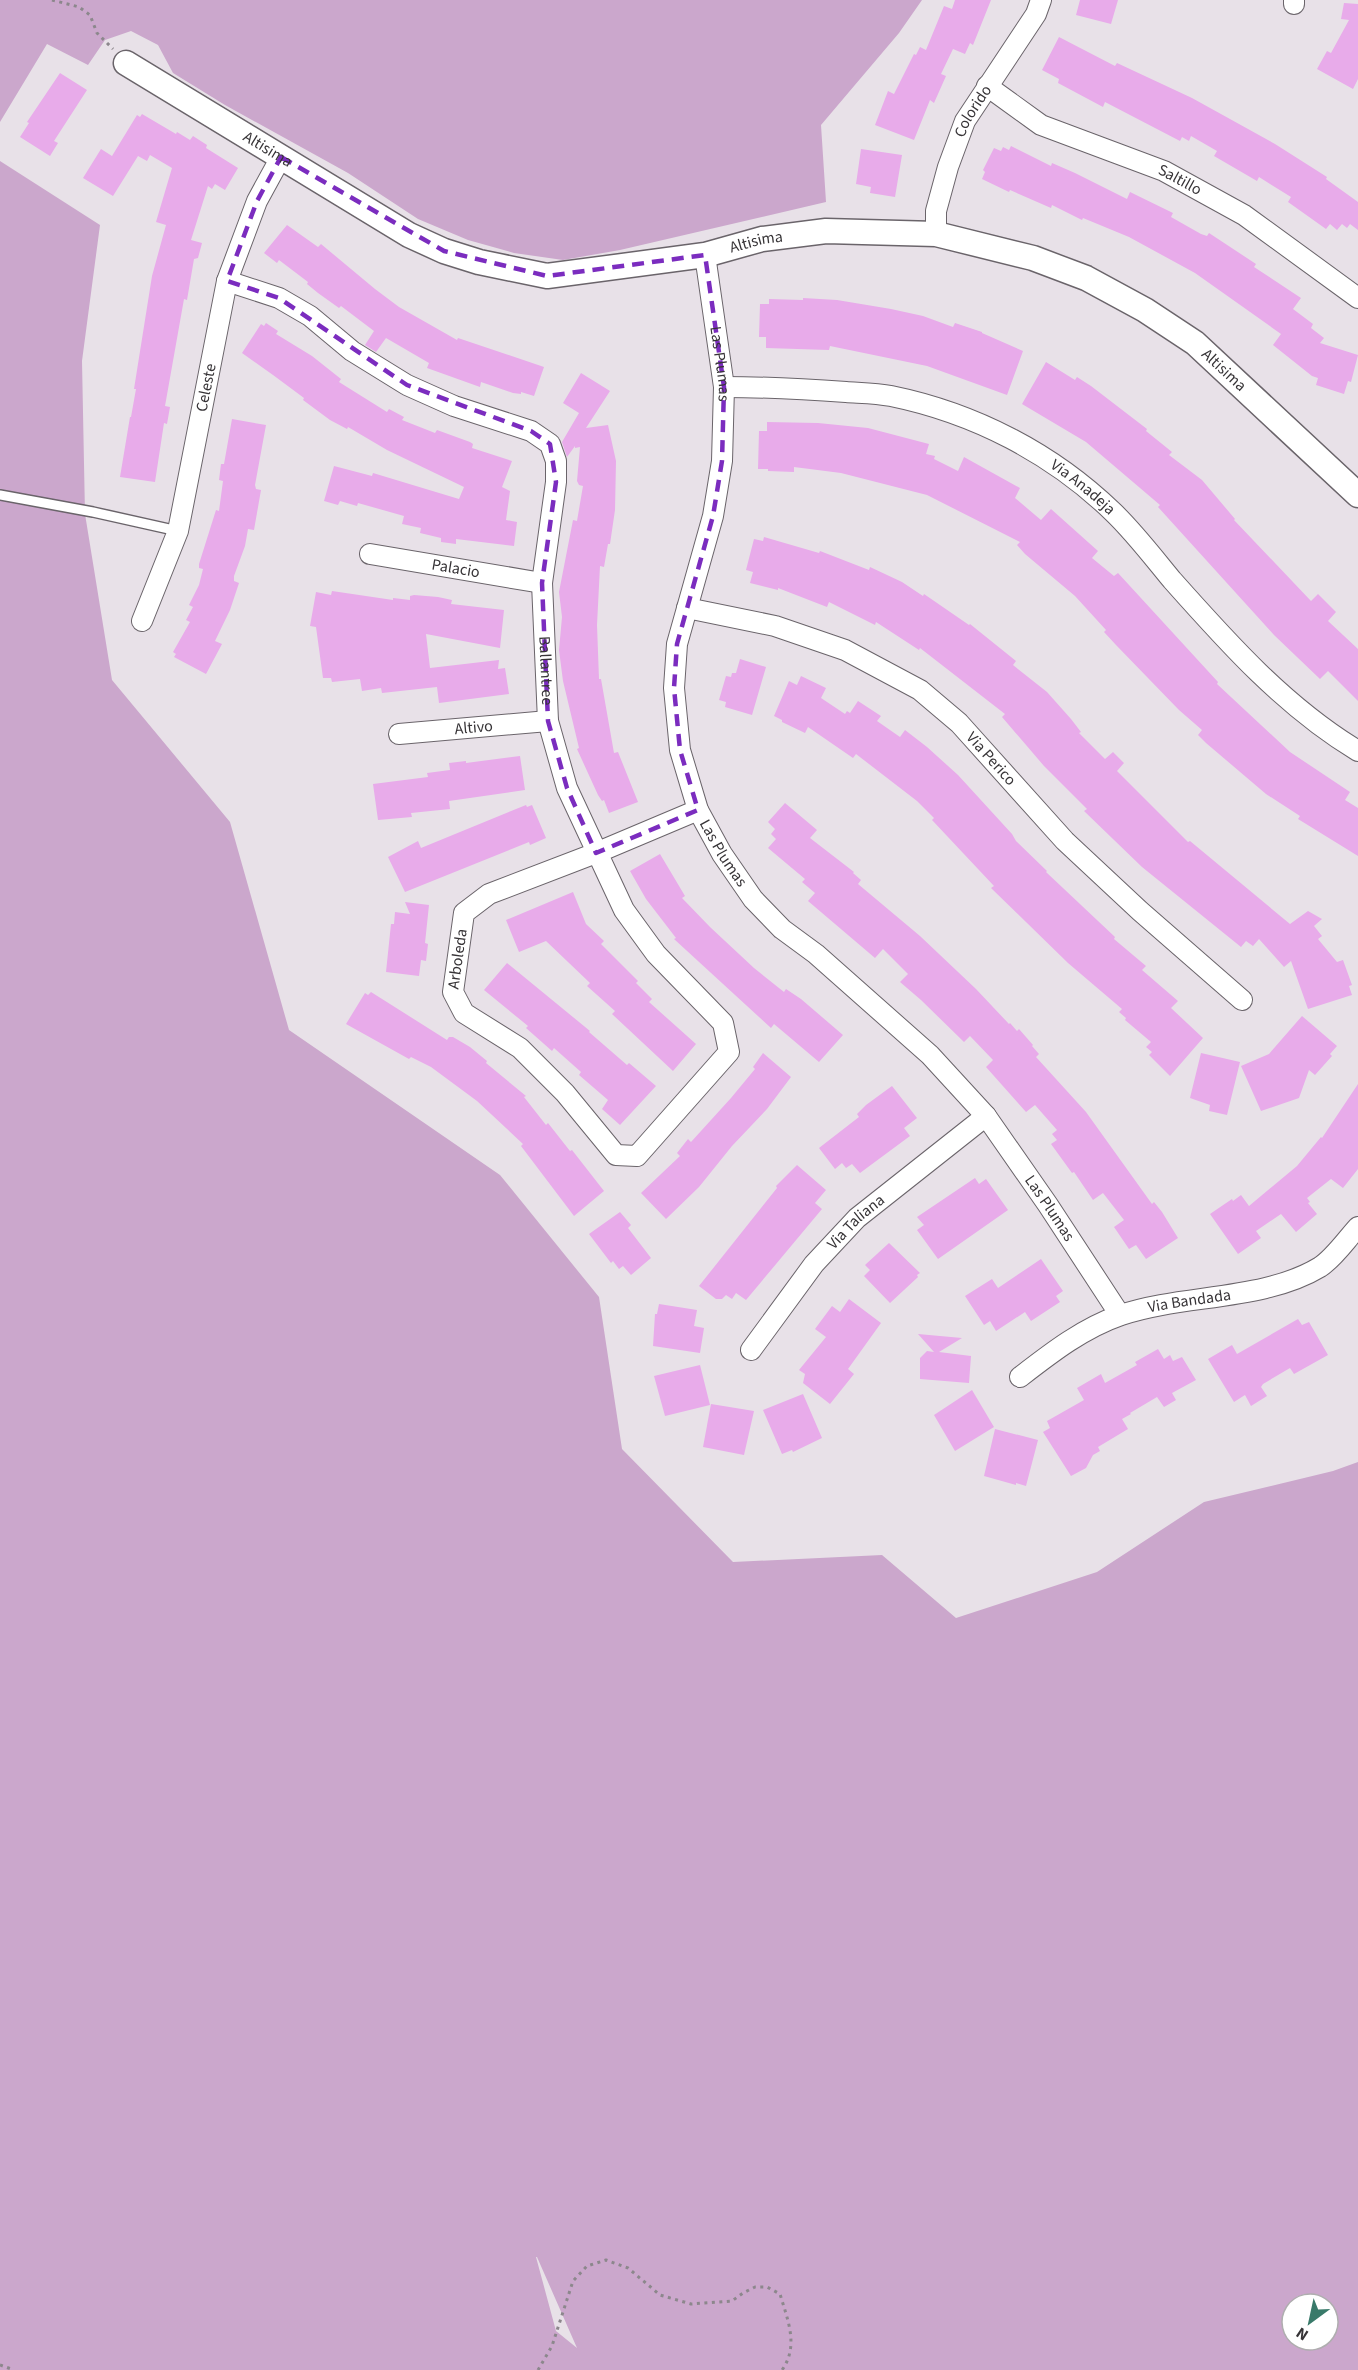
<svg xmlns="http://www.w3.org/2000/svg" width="1358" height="2370" viewBox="0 0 1358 2370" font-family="'Source Sans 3',sans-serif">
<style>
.green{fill:#cba7cc;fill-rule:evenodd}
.building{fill:#e8abea}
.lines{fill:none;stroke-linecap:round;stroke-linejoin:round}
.service-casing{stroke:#6a646a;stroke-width:12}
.minor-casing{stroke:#6a646a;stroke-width:22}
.tertiary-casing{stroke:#6a646a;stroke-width:27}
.path{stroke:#8c878c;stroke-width:3;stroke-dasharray:3 4.5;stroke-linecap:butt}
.service{stroke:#fff;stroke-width:9}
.minor{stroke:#fff;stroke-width:20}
.tertiary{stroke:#fff;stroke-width:24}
.marked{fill:none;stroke:#7b2cbf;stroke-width:4.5;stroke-dasharray:12 8;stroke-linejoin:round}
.labels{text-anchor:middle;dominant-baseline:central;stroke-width:5;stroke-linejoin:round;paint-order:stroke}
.street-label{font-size:16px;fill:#373437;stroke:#fff}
</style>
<rect width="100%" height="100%" fill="#e8e1e8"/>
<g class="green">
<polygon points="0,0 922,0 899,33 821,125 826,202 620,250 563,260 514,253 468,240 418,219 348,173 225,105 173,73 158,45 131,31 105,40 88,65 47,44 0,122"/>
<path d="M0,161L100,225L82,361L85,514L112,680L230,822L289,1030L500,1175L599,1297L622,1449L733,1562L882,1555L956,1618L1097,1572L1204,1502L1333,1471L1358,1462V2370H0ZM536,2257H537L577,2348L556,2331ZM1292,2304H1328V2340H1292Z"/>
</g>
<g class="building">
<polygon points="955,0 991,0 973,45 970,43 965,54 953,49 941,74 946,76 934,103 930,100 914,140 875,125 888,91 894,94 914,54 916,55 920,47 926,50 944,6 952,9"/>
<polygon points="1080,0 1118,0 1111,24 1076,15"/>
<polygon points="1344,3 1358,4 1358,79 1353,89 1317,69 1327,51 1331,53 1349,20 1341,19"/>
<polygon points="1059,37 1115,66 1117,63 1192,98 1275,144 1327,177 1326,179 1358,202 1358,230 1350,224 1347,228 1342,224 1337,230 1330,224 1326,229 1288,202 1291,197 1259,177 1257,181 1214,156 1217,151 1191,136 1189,141 1182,137 1180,141 1105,102 1103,107 1058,83 1059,79 1042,70"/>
<polygon points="60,73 87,90 54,141 58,143 50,156 20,137 29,123 27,122"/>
<polygon points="142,114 176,134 177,132 190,140 193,136 207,145 206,148 238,168 225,190 215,184 212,189 208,186 191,240 202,243 198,258 194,259 187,300 184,299 165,406 170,407 167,424 164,423 155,482 120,477 130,417 131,417 136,389 134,389 152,276 166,225 156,222 172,168 150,155 147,161 138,156 113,196 83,178 101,149 112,156 137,115 140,117"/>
<polygon points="1011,146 1051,166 1052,163 1075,173 1127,199 1130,192 1173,213 1171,217 1201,234 1207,236 1209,233 1256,264 1254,267 1301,298 1293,309 1313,324 1311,328 1324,338 1320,343 1358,355 1351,382 1348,381 1344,394 1316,385 1318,378 1312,376 1273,345 1281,334 1195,273 1129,237 1083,218 1082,220 1052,205 1051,208 1010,190 1009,192 982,179 985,172 983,170 994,148 1001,151 1003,147 1009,150"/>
<polygon points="861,149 902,155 895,197 870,193 871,187 856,184"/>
<polygon points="287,225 318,247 321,244 375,289 399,307 457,340 458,338 544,367 534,396 521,392 521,394 513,393 481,382 480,387 427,368 429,363 386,338 376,352 365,345 374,331 341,306 339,308 318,293 307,284 308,282 279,260 277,263 264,253"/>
<polygon points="803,298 837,300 891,309 923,316 953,327 955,323 982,332 982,333 1023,351 1007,395 927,366 830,346 829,350 766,348 766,337 759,337 760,304 769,304 769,299 803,300"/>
<polygon points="266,323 278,331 276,334 312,356 341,379 339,382 387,412 389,409 404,417 402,420 435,433 437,430 470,442 473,444 472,448 512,461 502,487 510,491 506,520 517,522 514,546 456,539 456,544 441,542 441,538 420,533 421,528 402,524 404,516 358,503 357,506 340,501 338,505 324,501 334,466 372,476 373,473 459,499 464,487 387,450 348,427 347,429 330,420 303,400 304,398 273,375 242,353 261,324 264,326"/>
<polygon points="1046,362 1075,380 1077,377 1091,386 1147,429 1146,431 1172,452 1169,455 1202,480 1235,519 1234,520 1311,601 1318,594 1336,612 1328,621 1358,649 1358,701 1328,671 1320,679 1274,635 1158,507 1160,505 1086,442 1022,404"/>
<polygon points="581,373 610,391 586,428 608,425 616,461 615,510 610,544 608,544 604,567 600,566 597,625 599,679 601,679 614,753 618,752 638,802 609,813 604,800 602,801 598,795 577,749 579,748 563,681 559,650 562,617 559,592 573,520 577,521 583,486 579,485 577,481 580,447 575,448 575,446 567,457 562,442 579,413 563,403"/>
<polygon points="232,419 266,425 255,485 256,489 261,490 254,530 248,529 245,546 234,576 234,581 239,583 230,610 215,641 222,644 206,674 174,657 176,654 173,652 190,622 186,620 193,607 189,605 199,585 203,569 199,568 199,564 216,510 219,511 223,481 219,480 221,464 224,464"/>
<polygon points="767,422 818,423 868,428 929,444 926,454 935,456 934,459 958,471 964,457 1020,488 1015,498 1041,520 1051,509 1098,551 1092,558 1114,576 1118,573 1218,682 1217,684 1290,752 1350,792 1345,800 1358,808 1358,856 1298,819 1300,816 1266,794 1206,743 1198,735 1202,730 1179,710 1116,645 1104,632 1106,630 1075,596 1025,554 1017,545 1020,542 927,495 841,473 794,467 794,472 768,471 768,469 758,469 759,431 767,431"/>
<polygon points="764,537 819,553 820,551 869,570 870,567 902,582 923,596 924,594 969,625 970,624 1016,661 1013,665 1047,692 1071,719 1081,732 1079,733 1105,759 1113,752 1124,763 1117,771 1188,842 1190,841 1290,924 1308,911 1322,919 1314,926 1322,936 1318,939 1337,962 1343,960 1352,985 1349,986 1352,995 1308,1009 1291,961 1284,967 1259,939 1253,946 1246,941 1241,947 1142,867 1084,811 1087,809 1044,766 1002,717 1005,714 920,648 919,650 876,622 875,625 829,602 827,607 778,588 778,590 750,583 753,572 746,570 754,539 763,541"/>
<polygon points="332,591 393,600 393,598 410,600 410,596 414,595 438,597 452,600 451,604 504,610 500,648 426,634 430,668 499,660 498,669 505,668 509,694 439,703 437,687 382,693 381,688 362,691 360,679 332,682 331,678 323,678 316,627 310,626 316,592 331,595"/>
<polygon points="740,659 766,667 752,715 725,707 726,702 719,700 726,676 731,677 732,673 736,673"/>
<polygon points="801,676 826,688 821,698 845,714 847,711 850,713 858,701 881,716 877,721 900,737 905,730 927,747 958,775 1012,834 1016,841 1047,871 1046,872 1115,937 1114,939 1146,966 1142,970 1178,1001 1171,1008 1203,1038 1170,1076 1149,1055 1152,1052 1146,1047 1151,1042 1125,1020 1126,1018 1119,1012 1122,1009 1068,963 991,888 994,886 932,820 934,818 917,801 856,754 853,758 808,727 805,733 782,722 782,720 774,716 789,681 797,685"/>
<polygon points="520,756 525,790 449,801 450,809 411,813 412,817 378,820 373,784 428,777 427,773 450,770 449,763 466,761 466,763"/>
<polygon points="785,803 817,830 810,838 854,872 853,873 861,880 858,884 920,936 976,989 1009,1024 1010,1023 1017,1031 1019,1029 1033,1045 1032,1046 1039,1054 1036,1057 1086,1112 1152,1204 1154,1202 1162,1212 1178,1238 1146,1259 1136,1245 1129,1249 1114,1227 1124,1220 1103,1193 1093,1200 1074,1172 1072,1173 1051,1144 1057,1140 1052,1134 1057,1130 1035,1105 1026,1112 986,1067 993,1060 970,1036 964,1042 921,1000 900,982 908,974 883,949 875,958 808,901 815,893 802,882 805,879 768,848 776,839 771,834 775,829 768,822"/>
<polygon points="526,805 527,807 532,805 546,838 530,845 529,842 405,892 388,857 418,841 421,848"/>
<polygon points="660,854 685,896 682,898 710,927 754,968 784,992 786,989 801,999 843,1035 819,1062 774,1024 771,1028 674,939 676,938 646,899 630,871"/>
<polygon points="573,892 586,924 604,941 601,944 638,981 636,983 652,999 649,1002 696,1044 673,1071 612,1014 615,1011 587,986 590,983 546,941 519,952 506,920"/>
<polygon points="405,902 429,905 425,943 428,944 426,961 421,960 419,976 386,972 391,924 394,924 395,912 410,914"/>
<polygon points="507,963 590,1031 589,1032 627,1065 629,1063 656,1086 620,1125 602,1109 608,1100 579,1075 581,1072 554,1048 552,1051 526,1028 528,1026 484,990"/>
<polygon points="371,992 447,1040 449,1037 453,1037 470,1047 487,1061 486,1063 526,1096 524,1097 546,1125 548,1123 570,1151 572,1150 604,1191 574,1216 521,1146 523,1144 477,1101 431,1067 411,1057 409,1059 346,1024 365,993 368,995"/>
<polygon points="1302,1016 1337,1046 1330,1054 1332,1056 1315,1075 1309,1070 1299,1098 1261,1111 1241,1066 1269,1054"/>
<polygon points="763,1053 791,1077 767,1109 732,1146 699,1187 666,1219 641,1193 680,1156 677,1153 688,1139 691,1142 731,1098 755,1069 753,1067"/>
<polygon points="1201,1053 1240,1062 1227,1115 1209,1111 1210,1105 1190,1098"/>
<polygon points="1358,1084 1358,1169 1343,1188 1331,1179 1307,1198 1310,1202 1308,1203 1317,1214 1296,1232 1281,1214 1256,1231 1261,1238 1238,1254 1210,1214 1232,1199 1233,1201 1241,1195 1249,1206 1297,1166 1321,1137 1322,1138"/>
<polygon points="892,1086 917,1118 904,1128 910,1136 860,1173 852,1164 846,1168 842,1163 835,1169 819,1148 859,1117 857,1114 866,1105"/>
<polygon points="797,1165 826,1190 815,1203 822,1209 746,1300 736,1293 732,1299 726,1295 722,1299 716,1299 699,1286 777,1188 776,1186"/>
<polygon points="975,1178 979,1184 986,1179 1008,1210 938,1259 917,1230 924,1225 917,1217"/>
<polygon points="620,1212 631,1225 628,1228 651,1258 631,1275 623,1266 619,1269 613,1261 611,1263 589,1234"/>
<polygon points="889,1243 920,1273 917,1275 918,1277 890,1303 864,1276 870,1270 865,1265"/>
<polygon points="1041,1259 1063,1291 1056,1296 1060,1302 1031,1321 1025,1312 996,1331 990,1321 984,1325 965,1296 992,1279 998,1288"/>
<polygon points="849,1299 881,1323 848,1369 854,1374 830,1404 803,1383 805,1374 799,1370 826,1337 815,1329 832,1306 840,1312"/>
<polygon points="659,1304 697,1310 694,1326 704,1328 700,1353 653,1346 655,1314 657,1314"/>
<polygon points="1298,1319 1302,1325 1309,1322 1328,1355 1294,1374 1290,1368 1263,1384 1261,1387 1267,1396 1251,1406 1245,1395 1234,1402 1208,1359 1232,1345 1237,1354"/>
<polygon points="918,1334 962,1338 939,1352 971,1356 969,1383 920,1379 920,1358 927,1351 934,1352"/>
<polygon points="1158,1349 1164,1359 1170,1355 1173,1361 1182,1357 1196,1380 1172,1393 1176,1400 1164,1407 1157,1397 1130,1413 1131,1414 1122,1419 1128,1429 1098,1447 1100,1451 1093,1455 1086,1468 1071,1476 1043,1432 1050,1428 1047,1421 1084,1400 1077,1388 1101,1374 1105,1383 1137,1365 1135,1362"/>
<polygon points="700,1365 710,1405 665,1416 654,1376"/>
<polygon points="972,1390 994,1427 955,1451 934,1415"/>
<polygon points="803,1394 822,1438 793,1452 792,1450 782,1454 763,1410"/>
<polygon points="711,1404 754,1411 744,1455 703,1447"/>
<polygon points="995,1429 1038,1440 1026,1486 1016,1483 1016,1485 984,1476"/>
</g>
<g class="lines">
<defs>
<polyline id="service" points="0,495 93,512 178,531"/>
<g id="minor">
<polyline points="1294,4 1294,0"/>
<path id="s1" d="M987,86L1041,125L1164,171L1244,215L1358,298"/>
<path id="s2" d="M936,234V211L948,167L965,121L1036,14L1041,0"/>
<path id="s3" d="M705,255L724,387L722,461L713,516L677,644L674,688L680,750L698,810L722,854L753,899L782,929L816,954L930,1055L986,1116L1048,1205L1120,1315"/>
<path id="s4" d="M227,281L279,298L310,316L352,351L407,385L454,406L531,431L550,444L556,461V482L542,583L548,721L567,788L624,910L656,954L723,1023L729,1052L637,1156L616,1155L565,1093L520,1048L464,1013L453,992L464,913L489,894L596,853L698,810"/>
<path id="s5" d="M724,387C765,387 805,389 846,392C860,393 876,393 891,396C974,413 1052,453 1113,512C1134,532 1153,557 1172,580C1228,643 1285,707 1358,751"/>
<path id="s6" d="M370,554L542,583"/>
<path id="s7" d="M687,608L775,626L845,650L920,690L959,723L1065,841L1140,911L1242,1000"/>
<path id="s8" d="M142,621L178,531L227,281L257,201L281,157"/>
<path id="s9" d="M399,734L548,721"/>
<path id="s10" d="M751,1350L814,1264L857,1218L986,1116"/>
<path id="s11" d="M1020,1377C1051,1353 1083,1328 1121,1315C1183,1294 1264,1301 1320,1267C1334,1258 1346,1240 1358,1227"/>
</g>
<g id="tertiary">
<path id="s12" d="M126,63L409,235L444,251L479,262L547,276L705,255L762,239L826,231L936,234L1033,258L1086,278L1145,310L1195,343L1358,495"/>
</g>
</defs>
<use href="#service" class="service-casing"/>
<use href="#minor" class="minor-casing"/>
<use href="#tertiary" class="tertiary-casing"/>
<g class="path">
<polyline points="52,0 79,7 90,15 97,33 113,49"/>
<polyline points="0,2365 14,2370"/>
<path d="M538,2370L552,2346L573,2281L587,2266L606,2260L628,2268L660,2295L691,2304L732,2301L743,2293L755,2287H767L780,2294C788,2321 799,2346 782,2370"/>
</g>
<use href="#service" class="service"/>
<use href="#minor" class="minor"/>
<use href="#tertiary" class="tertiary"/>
</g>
<path class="marked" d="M281,157L444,251L547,276L705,255L724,387L722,461L713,516L677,644L674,688L680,750L698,810L596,853L567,788L548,721L542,583L556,482L550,444L531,431L407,385L279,298L227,281L257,201Z"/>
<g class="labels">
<g class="street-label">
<text stroke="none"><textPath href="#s2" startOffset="130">Colorido</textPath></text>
<text stroke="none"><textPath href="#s12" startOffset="166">Altisima</textPath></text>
<text stroke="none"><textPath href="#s1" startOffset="216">Saltillo</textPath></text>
<text stroke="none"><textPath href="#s12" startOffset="688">Altisima</textPath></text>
<text stroke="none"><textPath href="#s3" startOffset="110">Las Plumas</textPath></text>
<text stroke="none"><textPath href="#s12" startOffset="1192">Altisima</textPath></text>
<text stroke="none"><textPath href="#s8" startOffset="243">Celeste</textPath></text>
<text stroke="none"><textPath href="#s5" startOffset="382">Via Anadeja</textPath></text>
<text stroke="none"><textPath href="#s6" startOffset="87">Palacio</textPath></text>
<text stroke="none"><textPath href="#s4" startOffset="594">Ballantree</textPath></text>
<text stroke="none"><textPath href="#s9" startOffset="75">Altivo</textPath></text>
<text stroke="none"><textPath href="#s7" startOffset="348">Via Perico</textPath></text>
<text stroke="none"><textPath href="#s3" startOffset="615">Las Plumas</textPath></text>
<text stroke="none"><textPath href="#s4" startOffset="1456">Arboleda</textPath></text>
<text stroke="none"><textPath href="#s3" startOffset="1101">Las Plumas</textPath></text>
<text stroke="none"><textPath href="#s10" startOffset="166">Via Taliana</textPath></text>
<text stroke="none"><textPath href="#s11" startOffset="189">Via Bandada</textPath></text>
</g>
</g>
<g transform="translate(1310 2322) rotate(213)"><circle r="28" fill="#ffffff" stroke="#afaeaf" stroke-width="1.5"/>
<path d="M0-4.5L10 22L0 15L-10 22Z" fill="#397a6a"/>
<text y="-9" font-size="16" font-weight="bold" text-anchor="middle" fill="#373437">N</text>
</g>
</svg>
